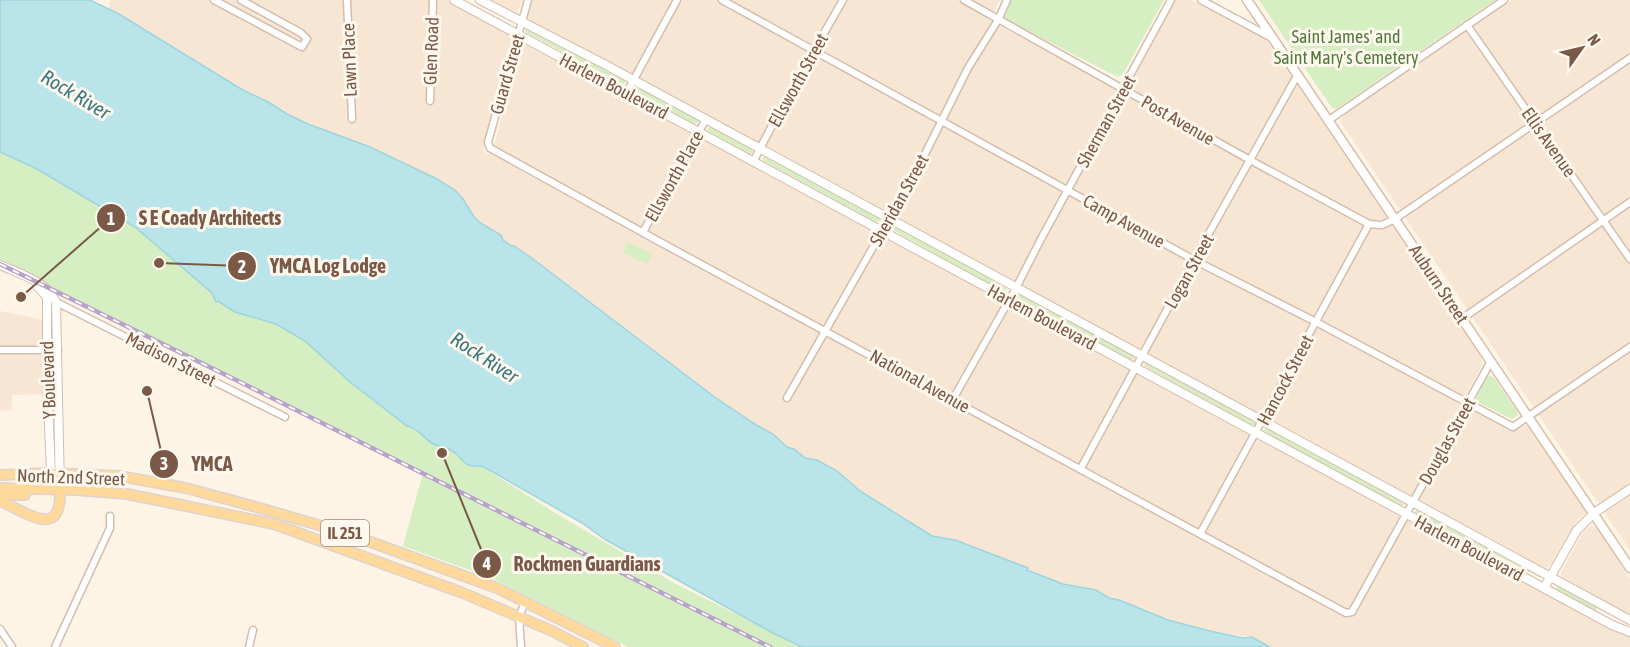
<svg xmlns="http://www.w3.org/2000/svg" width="1630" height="647" viewBox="0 0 1630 647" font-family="'Asap Condensed',sans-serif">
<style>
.residential{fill:#f7e6d3}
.green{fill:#d5eec2}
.water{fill:#b8e4ea;stroke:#9dd5dd;stroke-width:1.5}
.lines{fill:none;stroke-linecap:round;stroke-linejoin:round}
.minor-casing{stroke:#d4bdad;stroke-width:9}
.tertiary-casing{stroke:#d4bdad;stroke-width:10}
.secondary-casing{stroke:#d8bda9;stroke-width:11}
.primary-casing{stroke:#ddd4cf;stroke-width:12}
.minor{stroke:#fff;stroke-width:6}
.tertiary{stroke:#fff;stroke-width:8}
.secondary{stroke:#fff;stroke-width:8}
.primary{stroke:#ffd89c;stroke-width:9}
.rail-casing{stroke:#b7a2ca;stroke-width:4.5}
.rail{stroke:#fff8ee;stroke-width:2;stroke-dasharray:7;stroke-linecap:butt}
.labels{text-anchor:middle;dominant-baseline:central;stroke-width:6;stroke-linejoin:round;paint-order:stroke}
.shield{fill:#fff8ee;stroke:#a38979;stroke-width:1.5}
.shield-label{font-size:16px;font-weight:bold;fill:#7b5947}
.park-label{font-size:18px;fill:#507b3c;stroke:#fff8ee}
.street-label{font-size:18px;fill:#7b5947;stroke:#fff8ee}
.water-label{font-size:20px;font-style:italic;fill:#397782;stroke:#fff8ee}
.leader{fill:none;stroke:#7b5947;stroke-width:2}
.callout-dot{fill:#7b5947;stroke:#fff8ee;stroke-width:2}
.mark-label{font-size:18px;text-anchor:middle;font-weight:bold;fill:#fff}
.callout-label{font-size:20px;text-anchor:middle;font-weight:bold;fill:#7b5947;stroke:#fff8ee;stroke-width:6;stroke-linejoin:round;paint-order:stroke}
</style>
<rect width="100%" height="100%" fill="#fef4e6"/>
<g class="residential">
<polygon points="110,0 447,0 511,35 511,41 483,151 489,155 495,144 519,43 523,41 1620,633 1630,637 1630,647 1270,647 1252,637 1210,631 1168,620 1119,600 1109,598 1076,585 1063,584 1027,569 1027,568 955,540 932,536 860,491 837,471 817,460 805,458 794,449 787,447 773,434 758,426 716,398 529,256 514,246 512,247 482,224 474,217 463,199 456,191 437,179 386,154 308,124 287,114 268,102 252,95 187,57 144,28 109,9"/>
<polygon points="490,0 522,0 517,13"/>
<polygon points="531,0 1000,0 989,20 1126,94 1175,0 1191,0 1240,26 1249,30 1254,29 1263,35 1481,356 1482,365 1462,403 1503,427 1510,429 1515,429 1522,424 1527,426 1584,509 1585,513 1577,520 1551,565 1546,568 1542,567 530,21 527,14"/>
<polygon points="1512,0 1630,0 1630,550 1340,121 1347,112"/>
<polygon points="0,311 44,320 46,394 12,395 12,410 0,411"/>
<polygon points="1592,526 1598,529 1630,579 1630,616 1561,576 1561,572 1582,534 1585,529"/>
</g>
<g class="green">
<polygon points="1011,0 1164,0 1123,74 1118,77 1006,20 1003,13"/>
<polygon points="1259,0 1495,0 1336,109 1332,108"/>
<polygon points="526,29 624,80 625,83 623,84 527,33 525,32"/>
<polygon points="635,88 639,88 697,119 698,123 694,124 635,92"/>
<polygon points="710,127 752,150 752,153 750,154 708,131 707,129"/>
<path d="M0,152L37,169L135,227L211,292L213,298L235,312L276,324L305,341L350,382L407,426C420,429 422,437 433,444C439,447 445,447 451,450C466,458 460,469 481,466L552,511L674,583L802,647H628L489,577L403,546L423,473L60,293L0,266Z"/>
<polygon points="762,157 766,157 879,218 880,221 876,222 764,161"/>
<polygon points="893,226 1006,287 1007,290 1003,292 889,228"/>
<polygon points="628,242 652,254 647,264 623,253"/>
<polygon points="1016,295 1020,295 1133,355 1134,359 1130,360 1018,298"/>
<polygon points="1145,363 1254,421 1255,424 1251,425 1144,366"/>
<polygon points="1490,375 1495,379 1518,412 1518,415 1512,419 1480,403 1476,399 1485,378"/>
<polygon points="1264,429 1269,429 1403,501 1405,504 1401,506 1265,433"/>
<polygon points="1416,510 1418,510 1539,575 1539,577 1416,514 1415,511"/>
<polygon points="1558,585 1595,605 1597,610 1593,610 1559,592 1556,588"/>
</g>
<path class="water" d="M0,0H90L119,14L241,89L268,102L287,114L308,124L370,147L437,179L456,191L463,199L474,217L482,224L501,235L503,240L512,246H514L529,256L716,398L758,426L773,434L787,447L794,449L805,458L817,460L837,471L860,491L932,536L955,540L1028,568L1027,570L1063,584L1096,590L1109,598L1119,600L1168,620L1210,631L1243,638L1252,637L1270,647H802L771,632L606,540L582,523L482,466C460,468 466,459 451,450C445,447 439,447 433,444C422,437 420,429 407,426L350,382L305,341L276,324L235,312L218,301L216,302L211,292L135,227L37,169L0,152Z"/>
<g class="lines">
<defs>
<g id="minor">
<polyline points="214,0 302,47 307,39 301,33 241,0"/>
<polyline points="347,0 352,119"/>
<polyline points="528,0 488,142 490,148 660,242 1346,613 1352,612 1491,361"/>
<polyline points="722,0 1194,260 1316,322 1513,427 1630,347"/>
<polyline points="964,0 1250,160 1369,224 1382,225 1395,219 1630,58"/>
<polyline points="1201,0 1272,38"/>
<polyline points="1467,25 1630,259"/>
<polyline points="627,92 677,0"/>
<polyline points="430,101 433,0"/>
<polyline points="1329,120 1504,0"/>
<polyline points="754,160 785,101 843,0"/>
<polyline points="643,232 706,119"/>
<polyline points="56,302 285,417"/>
<polyline points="1463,318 1630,202"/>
<polyline points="0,350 58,350"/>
<polyline points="787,398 916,172 968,68 998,20 1007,0"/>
<polyline points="953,399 1016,288 1041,239 1171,0"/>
<polyline points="1081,468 1194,260 1298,74"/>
<polyline points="1200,534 1369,224"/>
<polyline points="0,629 12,647"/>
<polyline points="55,647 110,528 110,516"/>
<polyline points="249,647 253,630"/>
<polyline points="521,647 519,617 525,602"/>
</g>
<g id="tertiary">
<polyline points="454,0 1529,580 1612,625 1630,632"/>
<polyline points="480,0 604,64 1630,620"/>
<path d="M0,265C20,274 46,281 56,302L60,490"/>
<polyline points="37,286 47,297 47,379 51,473 53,477"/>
<polyline points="1544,588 1577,530 1594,513 1630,489"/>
</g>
<polyline id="secondary" points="1247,0 1630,568"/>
<g id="primary">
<polyline points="0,475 51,473 119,476 186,488 263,509 346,533 497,588 615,647"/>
<polyline points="0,488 76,490 127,494 274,524 463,593 552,631 583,647"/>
<polyline points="0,495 25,495"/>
<path d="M0,501C26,512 62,541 60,490"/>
</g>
</defs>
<use href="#minor" class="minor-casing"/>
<use href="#tertiary" class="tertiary-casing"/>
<use href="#secondary" class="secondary-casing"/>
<use href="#primary" class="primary-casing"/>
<use href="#minor" class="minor"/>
<use href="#tertiary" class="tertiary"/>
<use href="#secondary" class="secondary"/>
<use href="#primary" class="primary"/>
<defs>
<polyline id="rail" points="0,264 236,380 770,647"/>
</defs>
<use href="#rail" class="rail-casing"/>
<use href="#rail" class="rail"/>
</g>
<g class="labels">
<rect class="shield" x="321" y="520" width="48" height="26" rx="4.5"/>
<g class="shield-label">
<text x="345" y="533">IL 251</text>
</g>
<g class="park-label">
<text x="1346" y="36">Saint James' and<tspan x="1346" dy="21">Saint Mary's Cemetery</tspan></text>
</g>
<g class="street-label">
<text transform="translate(431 51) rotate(-88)">Glen Road</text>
<text transform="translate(349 60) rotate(-92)">Lawn Place</text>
<text transform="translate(507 74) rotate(-74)">Guard Street</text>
<text transform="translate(798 80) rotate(-61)">Ellsworth Street</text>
<text transform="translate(614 86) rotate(28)">Harlem Boulevard</text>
<text transform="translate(1178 120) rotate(30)">Post Avenue</text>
<text transform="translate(1106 121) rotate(-61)">Sherman Street</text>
<text transform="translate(1549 142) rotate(55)">Ellis Avenue</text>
<text transform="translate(674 176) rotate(-61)">Ellsworth Place</text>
<text transform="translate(899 200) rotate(-61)">Sheridan Street</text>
<text transform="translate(1124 221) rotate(29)">Camp Avenue</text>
<text transform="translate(1189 271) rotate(-61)">Logan Street</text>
<text transform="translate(1439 284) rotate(56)">Auburn Street</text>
<text transform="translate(1042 317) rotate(28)">Harlem Boulevard</text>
<text transform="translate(171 359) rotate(27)">Madison Street</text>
<text transform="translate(48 380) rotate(-92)">Y Boulevard</text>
<text transform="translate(1285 380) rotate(-62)">Hancock Street</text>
<text transform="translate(920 381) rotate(29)">National Avenue</text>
<text transform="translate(1447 441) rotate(-61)">Douglas Street</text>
<text transform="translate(71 477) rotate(2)">North 2nd Street</text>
<text transform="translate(1469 548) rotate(28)">Harlem Boulevard</text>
</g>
<g class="water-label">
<text transform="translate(76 94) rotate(31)">Rock River</text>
<text transform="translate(485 357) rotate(33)">Rock River</text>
</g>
</g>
<path class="leader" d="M21 297L111 218M159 263L242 266M147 391L164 464M442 453L487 564"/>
<g class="callout-dot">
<circle cx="21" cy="297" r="6"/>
<circle cx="159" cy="263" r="6"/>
<circle cx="147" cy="391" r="6"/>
<circle cx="442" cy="453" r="6"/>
<circle cx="111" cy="218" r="15"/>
<circle cx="242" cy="266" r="15"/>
<circle cx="164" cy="464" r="15"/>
<circle cx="487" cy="564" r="15"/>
</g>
<g class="mark-label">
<text x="111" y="225">1</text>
<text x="242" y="273">2</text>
<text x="164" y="470">3</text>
<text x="487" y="570">4</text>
</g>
<g class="callout-label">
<text x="210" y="225">S E Coady Architects</text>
<text x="328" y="273">YMCA Log Lodge</text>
<text x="212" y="471">YMCA</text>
<text x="587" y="571">Rockmen Guardians</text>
</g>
<g transform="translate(1582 48) rotate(56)" stroke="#fff8ee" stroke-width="4.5" paint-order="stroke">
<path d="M0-4.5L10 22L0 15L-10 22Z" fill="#7b5947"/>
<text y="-9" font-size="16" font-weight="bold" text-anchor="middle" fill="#7b5947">N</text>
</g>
</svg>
